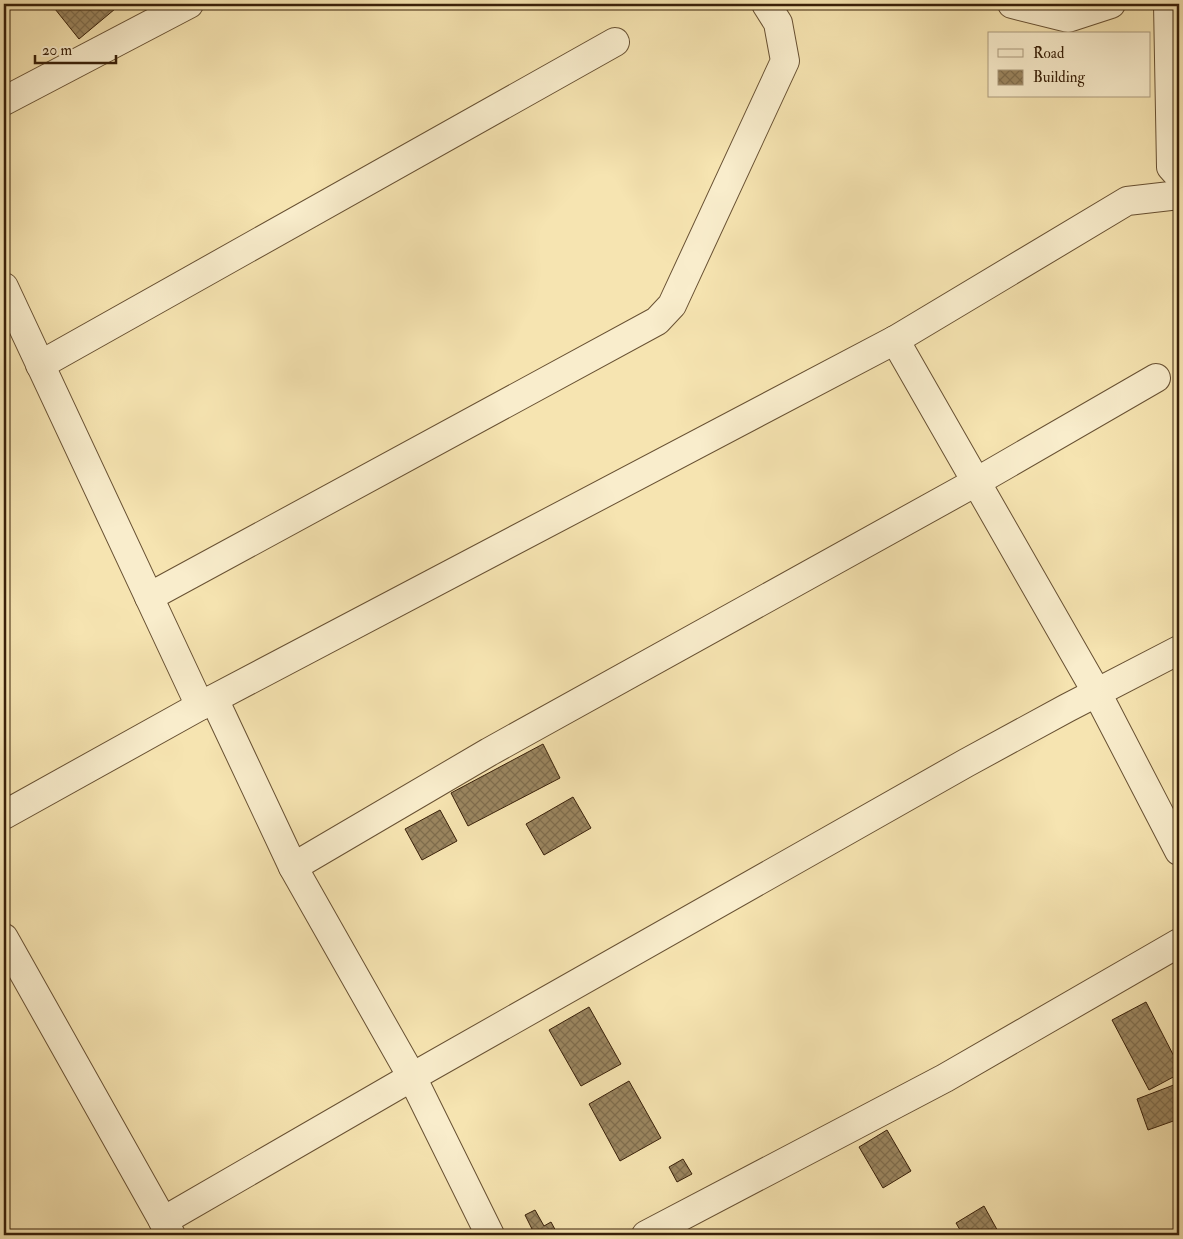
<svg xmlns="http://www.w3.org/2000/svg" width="1183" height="1239" viewBox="0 0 1183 1239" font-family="'IM FELL Double Pica',serif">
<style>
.building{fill:url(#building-cross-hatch);stroke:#392009}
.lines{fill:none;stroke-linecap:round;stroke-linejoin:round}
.minor-casing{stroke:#685133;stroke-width:30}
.minor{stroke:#f9edcc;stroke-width:28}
</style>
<defs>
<pattern id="building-cross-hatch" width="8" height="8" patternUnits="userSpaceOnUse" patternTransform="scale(1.25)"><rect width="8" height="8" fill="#9b8660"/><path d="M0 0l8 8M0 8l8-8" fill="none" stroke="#7f6d4d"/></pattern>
</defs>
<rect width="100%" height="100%" fill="#f6e4b1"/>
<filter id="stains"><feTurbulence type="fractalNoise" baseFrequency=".004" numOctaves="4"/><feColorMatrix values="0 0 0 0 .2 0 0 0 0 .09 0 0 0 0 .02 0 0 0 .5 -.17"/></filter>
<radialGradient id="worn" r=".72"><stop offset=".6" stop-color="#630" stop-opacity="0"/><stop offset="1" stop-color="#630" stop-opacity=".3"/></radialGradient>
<g class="building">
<polygon points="51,4 121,4 79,39"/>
<polygon points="543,744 560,778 468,826 451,793"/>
<polygon points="573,797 591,828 544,855 526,824"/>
<polygon points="440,810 457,841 422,860 405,829"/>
<polygon points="1146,1002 1179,1066 1179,1074 1149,1090 1112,1020"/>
<polygon points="589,1007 621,1064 581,1086 549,1030"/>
<polygon points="629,1081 661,1138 620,1161 589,1104"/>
<polygon points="1179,1083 1179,1119 1148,1130 1137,1099"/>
<polygon points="887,1130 911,1171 883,1188 859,1147"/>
<polygon points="683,1159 692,1174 677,1182 669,1167"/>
<polygon points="984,1206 1000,1235 963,1235 956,1223"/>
<polygon points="535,1210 544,1226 551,1222 558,1235 535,1235 525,1215"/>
</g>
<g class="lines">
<defs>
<g id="minor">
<polyline points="1012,4 1068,18 1111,4"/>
<polyline points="1168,4 1171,167 1179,176"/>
<polyline points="4,101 189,4"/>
<polyline points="4,287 200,706"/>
<polyline points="895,340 1097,693 1179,851"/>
<polyline points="40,365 615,42"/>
<polyline points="149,597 657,321 672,305 785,61 778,23 766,4"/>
<polyline points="214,699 293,867 412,1077 490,1235"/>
<polyline points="4,815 200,706 895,340 1127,201 1179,195"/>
<polyline points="293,867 489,752 976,482 1156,378"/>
<polyline points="4,938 171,1235"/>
<polyline points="163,1221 412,1077 966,763 1067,708 1179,650"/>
<polyline points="646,1235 945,1078 1179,943"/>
</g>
</defs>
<use href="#minor" class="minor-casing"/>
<use href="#minor" class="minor"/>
</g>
<rect width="1183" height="1239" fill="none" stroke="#f6e4b1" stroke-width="20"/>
<rect x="5" y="5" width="1173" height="1229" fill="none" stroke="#392009" stroke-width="2.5"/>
<rect x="10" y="10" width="1163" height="1219" fill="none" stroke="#392009"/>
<rect x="988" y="32" width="162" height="65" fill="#f9edcc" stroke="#ac9b7e"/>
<rect x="998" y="49" width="25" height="8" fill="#f9edcc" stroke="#ac9b7e"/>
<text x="1033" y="58" font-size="15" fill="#392009">Road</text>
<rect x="998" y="70" width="25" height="15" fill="url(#building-cross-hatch)" stroke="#ac9b7e"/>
<text x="1033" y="82" font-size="15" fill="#392009">Building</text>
<path d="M35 55v8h81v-8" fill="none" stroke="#392009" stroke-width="2.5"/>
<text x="42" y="55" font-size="15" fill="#392009" stroke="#f9edcc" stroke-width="4" paint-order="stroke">20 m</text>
<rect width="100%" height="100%" filter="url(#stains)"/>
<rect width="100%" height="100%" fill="url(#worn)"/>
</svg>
